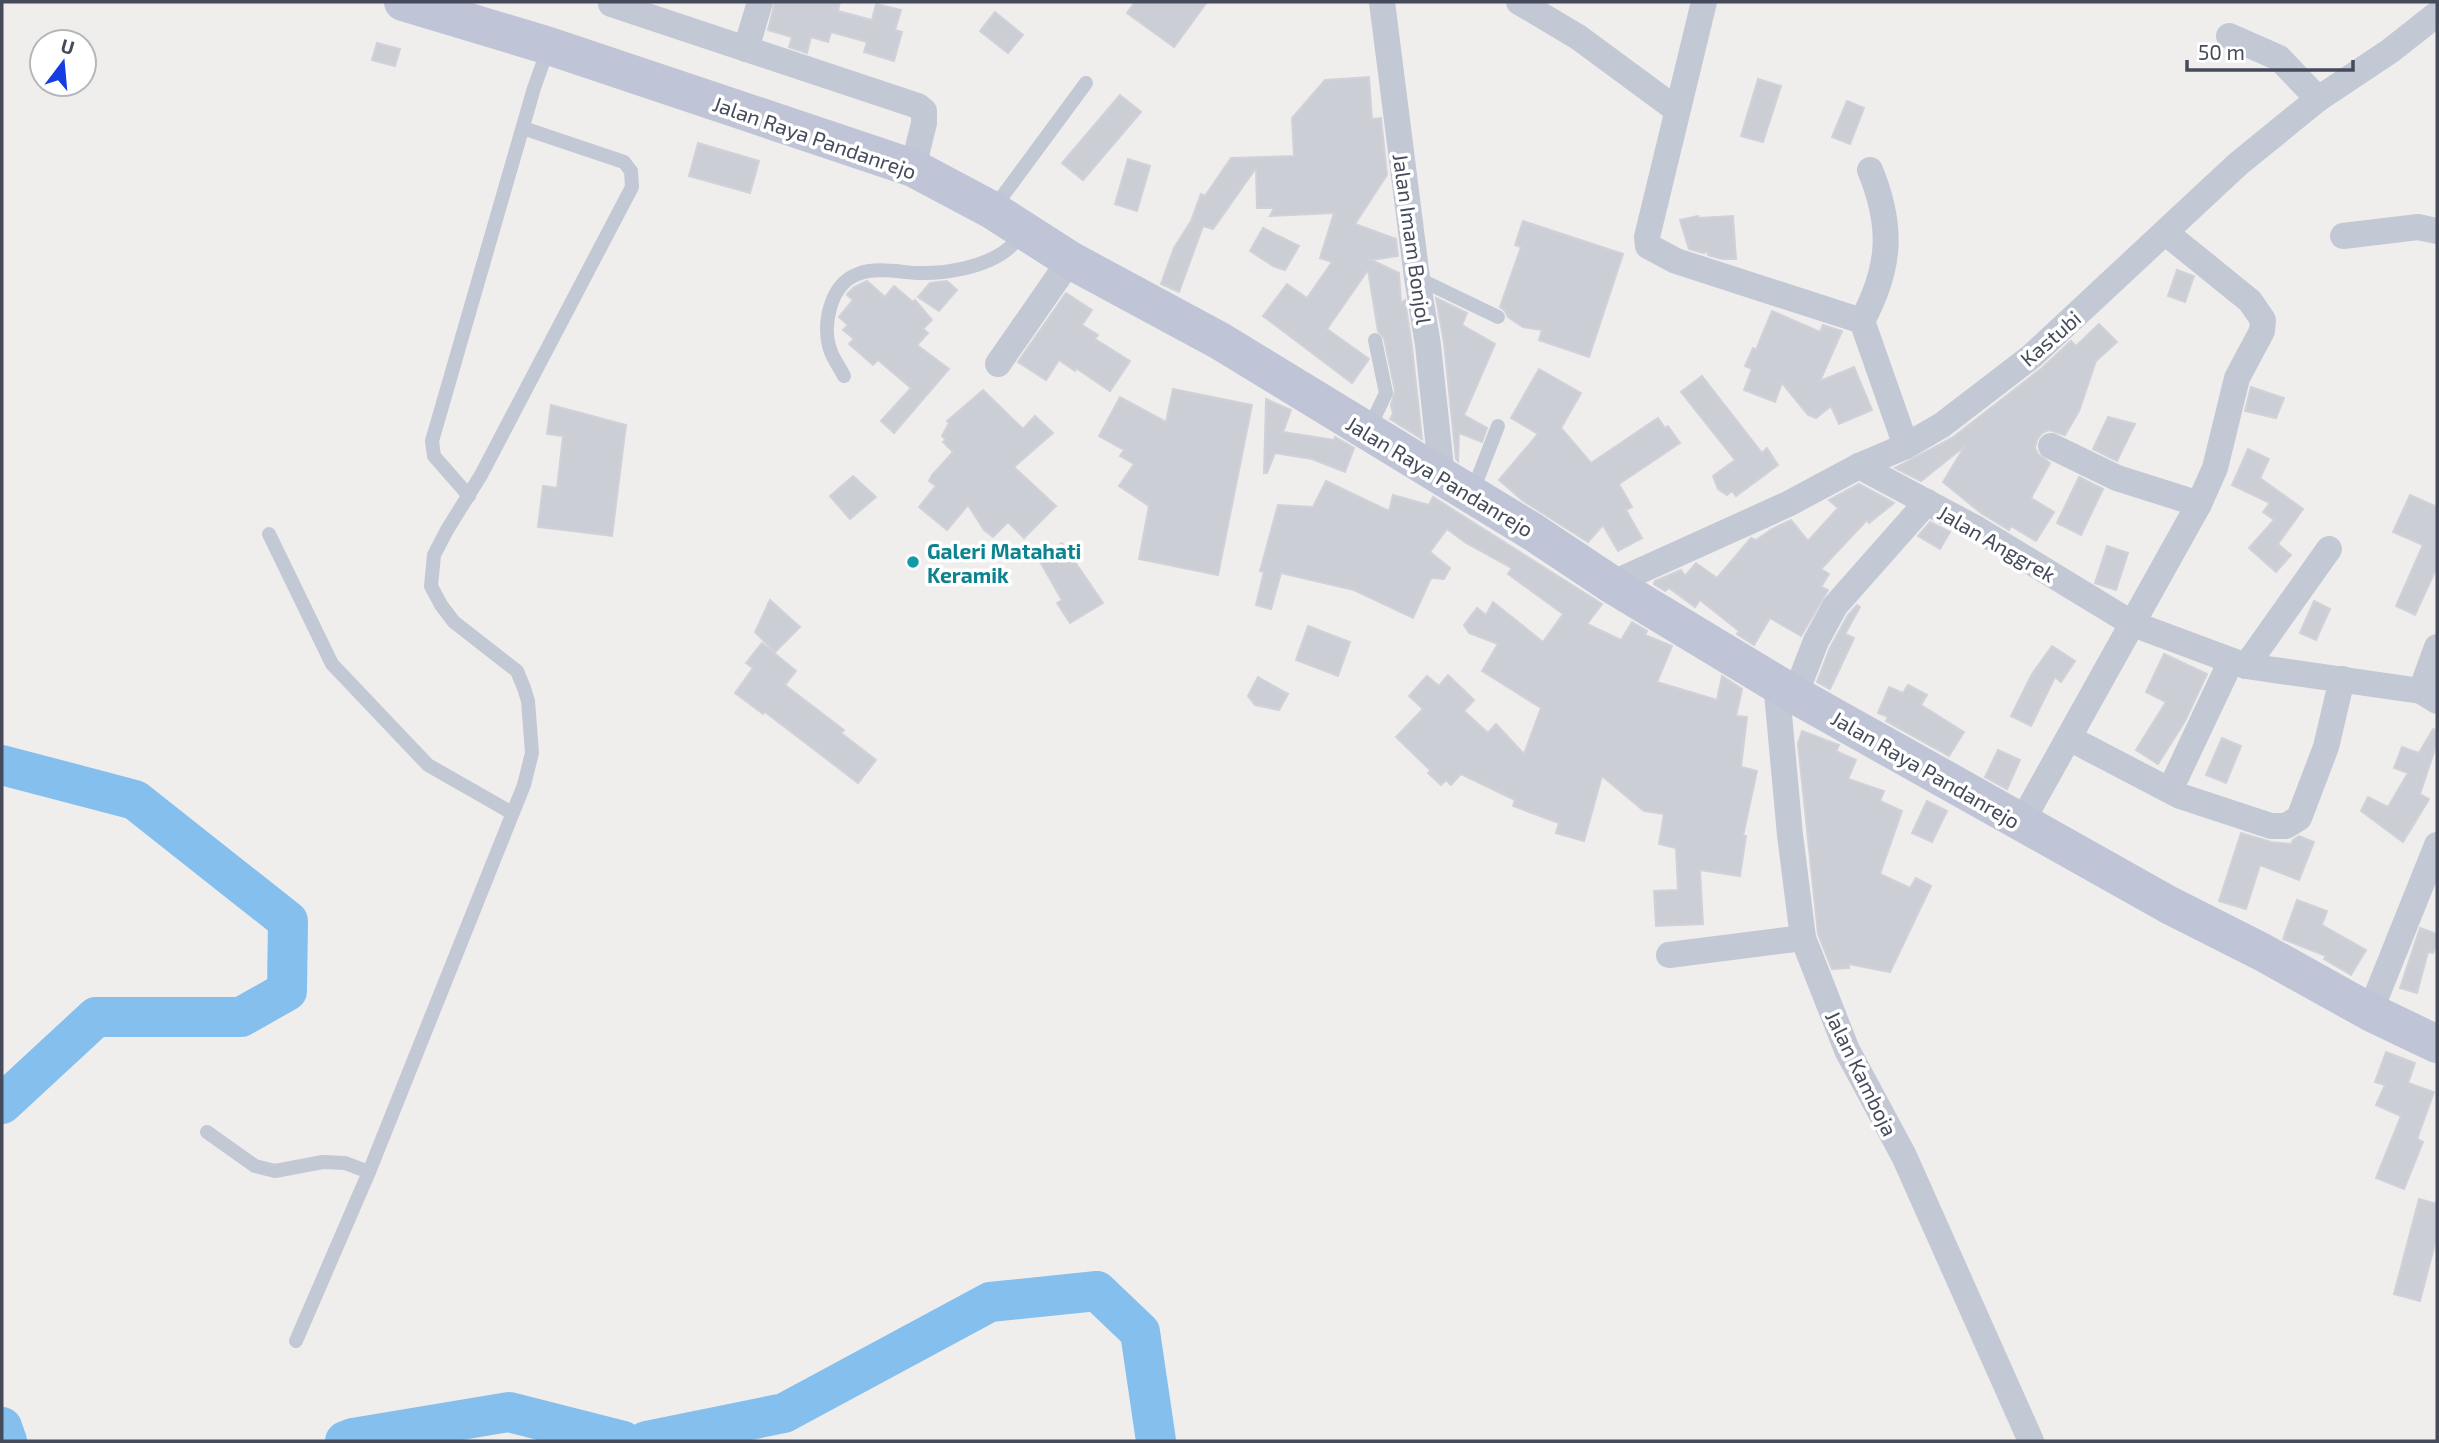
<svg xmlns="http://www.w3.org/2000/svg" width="2439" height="1443" viewBox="0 0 2439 1443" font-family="'Exo 2',sans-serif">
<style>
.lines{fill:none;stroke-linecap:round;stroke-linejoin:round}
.river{stroke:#85bfed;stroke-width:40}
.building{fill:#ccced5;stroke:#d1d1d9;stroke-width:2}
.lane{stroke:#c3c8d5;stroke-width:14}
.street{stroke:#c3c8d5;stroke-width:26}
.secondary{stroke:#bfc5d7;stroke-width:38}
.culture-dot{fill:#0f9aa8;stroke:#fff;stroke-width:2.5}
.labels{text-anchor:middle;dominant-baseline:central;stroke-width:7;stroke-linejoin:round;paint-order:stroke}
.street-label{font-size:21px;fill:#454b5b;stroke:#fff}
.culture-label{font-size:21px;font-weight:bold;fill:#0d838f;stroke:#fff;text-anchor:start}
</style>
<rect width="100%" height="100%" fill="#f0eeed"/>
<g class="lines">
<g class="river">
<polyline points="2,765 135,800 288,921 287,991 241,1017 96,1017 2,1104"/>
<polyline points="2,1427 7,1441"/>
<polyline points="345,1441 353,1438 509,1412 623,1441"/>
<polyline points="646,1441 784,1413 990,1302 1097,1291 1140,1332 1156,1441"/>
</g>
</g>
<g class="building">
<polygon points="775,2 840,2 838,11 872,20 876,4 901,10 895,30 902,32 894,61 864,52 867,42 831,32 828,42 811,37 807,53 789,47 792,37 768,30"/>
<polygon points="1135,2 1207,2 1174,47 1127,13"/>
<polygon points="995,12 1023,35 1008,53 980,31"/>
<polygon points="377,43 400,49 395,66 372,60"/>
<polygon points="1369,77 1372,119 1381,118 1387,175 1355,224 1396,239 1398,256 1371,260 1399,273 1401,303 1405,300 1412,347 1422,439 1390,419 1393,414 1391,405 1395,391 1384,338 1378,331 1368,270 1327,329 1369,359 1352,383 1263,316 1287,284 1307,298 1332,262 1320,258 1334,213 1270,216 1274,208 1257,208 1256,168 1213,229 1203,226 1179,292 1161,284 1174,248 1191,221 1201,194 1205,196 1231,158 1294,156 1292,118 1325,80"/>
<polygon points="1758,79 1781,86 1763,142 1741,136"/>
<polygon points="1120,95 1141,112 1083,180 1062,163"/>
<polygon points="1847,101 1864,108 1850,144 1832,137"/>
<polygon points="698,143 759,161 750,193 689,176"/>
<polygon points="1128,159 1150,166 1137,211 1115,204"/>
<polygon points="1698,216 1698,218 1733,216 1736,259 1722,259 1708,255 1708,252 1703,253 1689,249 1680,220"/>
<polygon points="1523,221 1623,254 1589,357 1539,340 1542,330 1523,327 1508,317 1505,311 1500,307 1521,247 1515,245"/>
<polygon points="1263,228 1299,246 1285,270 1273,266 1250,251"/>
<polygon points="2177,270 2194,276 2185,302 2168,296"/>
<polygon points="867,281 885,297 894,286 913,302 915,300 932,320 923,329 928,333 917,345 949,369 894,433 881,421 911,388 878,360 873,365 849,344 854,339 843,330 848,325 839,317 853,300 847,295 848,293 854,287"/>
<polygon points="947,281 957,290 939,311 918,297 930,283"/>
<polygon points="1066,293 1092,310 1082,325 1098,335 1095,339 1130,361 1110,391 1076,368 1075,371 1059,360 1046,380 1018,362"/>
<polygon points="1436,298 1467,313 1462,325 1495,344 1464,415 1487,428 1482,442 1459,433 1458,461 1456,459 1444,343"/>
<polygon points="1772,311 1820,332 1823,325 1842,331 1820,381 1854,367 1872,410 1839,424 1831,406 1816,418 1808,415 1782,383 1775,402 1744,390 1752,369 1745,366 1753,348 1756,350"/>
<polygon points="2099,324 2117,342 2096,361 2079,411 2065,435 2049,430 2042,433 2037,440 2035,448 2038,454 2050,463 2031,498 2054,512 2036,541 2011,526 2009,530 1981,513 1943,482 1965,446 1921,481 1895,468 1952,438 2042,368 2071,341 2076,346"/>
<polygon points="1539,369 1581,393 1561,428 1591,463 1658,418 1665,428 1668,426 1680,443 1619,484 1632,507 1626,510 1642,538 1618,551 1603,525 1588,542 1522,500 1499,480 1538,434 1511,418"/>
<polygon points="1702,376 1762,453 1767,448 1778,465 1736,496 1732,491 1727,495 1718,489 1713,476 1735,460 1681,392"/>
<polygon points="2251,387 2284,398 2276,418 2245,411"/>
<polygon points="1173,389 1252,405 1218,575 1139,559 1149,506 1119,486 1134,464 1120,456 1124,450 1099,436 1120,397 1166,422"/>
<polygon points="983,390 1023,429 1035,416 1053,433 1014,467 1056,506 1024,538 1008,522 993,537 984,530 968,505 947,530 919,507 936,486 929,481 932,475 953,452 943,442 946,440 942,436 949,423 947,421"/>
<polygon points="1266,399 1291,410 1283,432 1334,440 1335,437 1354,448 1345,472 1312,459 1275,453 1267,473 1264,473"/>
<polygon points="551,405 626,425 612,536 538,527 543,486 557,488 563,436 547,434"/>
<polygon points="2108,417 2135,424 2117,461 2093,449"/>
<polygon points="2248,449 2269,459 2260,478 2303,509 2278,544 2291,555 2276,572 2249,548 2274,520 2263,512 2270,503 2232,485"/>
<polygon points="853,476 876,497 850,519 830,496"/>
<polygon points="2079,477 2103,489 2081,535 2057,523"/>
<polygon points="1326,481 1389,511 1393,495 1429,505 1433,497 1602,604 1587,624 1621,640 1632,622 1647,631 1645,635 1672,646 1657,682 1717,700 1722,676 1742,689 1736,716 1747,717 1741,767 1757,771 1743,836 1746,836 1740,876 1700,870 1703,924 1656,926 1654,891 1678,890 1676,848 1659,844 1664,814 1644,811 1602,776 1584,841 1556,833 1559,823 1513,806 1515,800 1461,774 1451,785 1446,780 1441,785 1428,773 1431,771 1396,737 1423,709 1409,696 1427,676 1439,686 1448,675 1474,700 1464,711 1488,733 1496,724 1524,754 1541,708 1482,671 1498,644 1469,633 1464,625 1477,608 1486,615 1493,602 1543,642 1563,614 1508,574 1512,568 1466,543 1447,529 1430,552 1450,568 1444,579 1431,578 1413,618 1354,590 1281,573 1271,609 1256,605 1264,572 1260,571 1278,505 1313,507"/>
<polygon points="1859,484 1894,503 1869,523 1867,520 1821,569 1829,574 1821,587 1828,590 1801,636 1770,618 1754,645 1737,634 1739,631 1700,600 1695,607 1669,588 1665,591 1654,584 1655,581 1681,570 1685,576 1696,563 1717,578 1751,538 1756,540 1772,529 1791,520 1808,541 1838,508 1829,500"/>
<polygon points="2410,495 2437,507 2437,567 2415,615 2396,606 2423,545 2393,532"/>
<polygon points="1930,522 1950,532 1940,549 1918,536"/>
<polygon points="1062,543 1103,603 1070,623 1057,603 1062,600 1038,558"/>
<polygon points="2107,546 2128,553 2116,590 2095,583"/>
<polygon points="770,600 800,627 775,652 755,632"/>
<polygon points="2314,601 2330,609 2316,640 2300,633"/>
<polygon points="1857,605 1860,607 1845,634 1854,638 1830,689 1817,682 1830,648 1848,615"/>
<polygon points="1308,626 1350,642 1338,676 1296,660"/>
<polygon points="762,643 796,671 785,685 844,730 841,733 876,760 858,783 765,712 763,714 735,693 753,668 746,663"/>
<polygon points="2052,646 2075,661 2061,682 2055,677 2031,726 2011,716 2032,674"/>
<polygon points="2164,654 2207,674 2185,721 2158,764 2136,750 2166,702 2146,692"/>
<polygon points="1258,677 1288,694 1279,710 1255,705 1248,696"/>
<polygon points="1908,685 1927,695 1921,705 1964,732 1949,756 1886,721 1888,717 1878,713 1889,687 1903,693"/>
<polygon points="2433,729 2437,731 2437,743 2420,794 2429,799 2403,842 2361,811 2368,797 2388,807 2408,773 2394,768 2402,747 2419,753"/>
<polygon points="1802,731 1839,745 1836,751 1856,760 1848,779 1884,791 1880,801 1902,811 1880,874 1910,888 1916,878 1931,886 1890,972 1849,964 1849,968 1832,969 1818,934 1798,744"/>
<polygon points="2222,738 2241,746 2226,783 2206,775"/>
<polygon points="1998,750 2020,760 2007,789 1985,777"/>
<polygon points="1927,801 1947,811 1932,842 1912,833"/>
<polygon points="2241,833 2271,842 2291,844 2293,840 2299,836 2314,842 2299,880 2260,865 2246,909 2219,901"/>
<polygon points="2297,900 2327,911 2322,925 2366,950 2351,975 2324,959 2326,956 2283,939"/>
<polygon points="2420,928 2437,934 2437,942 2433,953 2428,952 2417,993 2400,988"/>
<polygon points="2386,1052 2415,1063 2408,1083 2434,1092 2417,1139 2423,1142 2404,1189 2376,1178 2401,1116 2376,1105 2385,1085 2375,1082"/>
<polygon points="2419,1199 2437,1204 2437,1236 2420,1301 2394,1294"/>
</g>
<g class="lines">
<g class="lane">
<polyline points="993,209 1086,83"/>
<polyline points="1417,278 1498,317"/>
<path d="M844,376C840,368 834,360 831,352C821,326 830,284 858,274C876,267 899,272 917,273C946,274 987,267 1009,248C1015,243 1019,237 1024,232"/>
<polyline points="1368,431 1386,393 1375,340"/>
<polyline points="1472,493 1498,426"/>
<polyline points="469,496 434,456 432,441 534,88 548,49"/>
<polyline points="269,534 332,664 428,765 512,813"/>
<polyline points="207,1132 255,1166 275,1171 323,1162 345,1163 369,1172"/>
<polyline points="296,1341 369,1172 524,785 532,753 528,701 524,688 517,671 454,622 441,605 431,586 434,555 447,530 481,475 632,187 631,171 624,162 523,128"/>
</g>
<g class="street">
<polyline points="1382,2 1417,278 1428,345 1442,477"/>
<polyline points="1519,2 1578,37 1677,110"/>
<polyline points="1704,2 1647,237 1648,246 1676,261 1862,321 1906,446"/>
<polyline points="611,4 918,106 924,111 924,123 913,168"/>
<polyline points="2229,36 2279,58 2318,99"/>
<polyline points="746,49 760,2"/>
<polyline points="2166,233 2250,301 2263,320 2262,331 2237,378 2215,468 2199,504"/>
<polyline points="2343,236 2418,227 2437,231"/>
<path d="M1862,321C1891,267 1893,226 1870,170"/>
<polyline points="998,364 1070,260"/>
<polyline points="1859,466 1977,529 2133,624 2246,666 2421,691 2437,701"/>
<polyline points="1611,584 1788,504 1859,466 1906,446 1942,425 2032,356 2238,164 2318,99 2390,51 2437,14"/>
<polyline points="2246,666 2329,549"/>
<polyline points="1776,682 1790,835 1803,938 1847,1050 1904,1156 2031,1441"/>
<polyline points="2421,691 2437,647"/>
<polyline points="1795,695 1816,641 1835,606 1927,502"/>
<polyline points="2069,738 2180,796 2271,826 2286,826 2299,818 2326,747 2342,679"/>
<polyline points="2170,790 2231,661"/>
<polyline points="2021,823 2199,504 2117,478 2051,446"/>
<polyline points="1669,955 1803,938"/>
<polyline points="2370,1012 2437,845"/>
</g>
<polyline class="secondary" points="403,2 549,46 913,168 992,210 1070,260 1220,341 1533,532 1611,584 1795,695 2169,905 2262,952 2370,1012 2437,1044"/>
</g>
<circle class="culture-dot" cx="913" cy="562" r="7"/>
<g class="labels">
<g class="street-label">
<text transform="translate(815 137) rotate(19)">Jalan Raya Pandanrejo</text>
<text transform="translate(1413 239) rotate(82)">Jalan Imam Bonjol</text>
<text transform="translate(2050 338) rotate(-41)">Kastubi</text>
<text transform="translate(1440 476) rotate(31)">Jalan Raya Pandanrejo</text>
<text transform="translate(1997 543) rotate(30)">Jalan Anggrek</text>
<text transform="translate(1926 769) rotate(30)">Jalan Raya Pandanrejo</text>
<text transform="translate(1862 1073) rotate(64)">Jalan Kamboja</text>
</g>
<g class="culture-label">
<text x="927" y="550">Galeri Matahati<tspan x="927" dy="24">Keramik</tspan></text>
</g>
</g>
<rect width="2439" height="1443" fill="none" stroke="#454b5b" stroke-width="7"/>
<g transform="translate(63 63) rotate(16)"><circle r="33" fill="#ffffff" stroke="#b5b7bd" stroke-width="2"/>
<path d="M0-5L12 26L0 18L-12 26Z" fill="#153de2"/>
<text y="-10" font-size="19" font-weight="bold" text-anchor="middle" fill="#454b5b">U</text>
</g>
<path d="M2187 60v10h166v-10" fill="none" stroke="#454b5b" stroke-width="3.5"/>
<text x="2198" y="60" font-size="21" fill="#454b5b" stroke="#ffffff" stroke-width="5" paint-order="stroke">50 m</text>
</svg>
